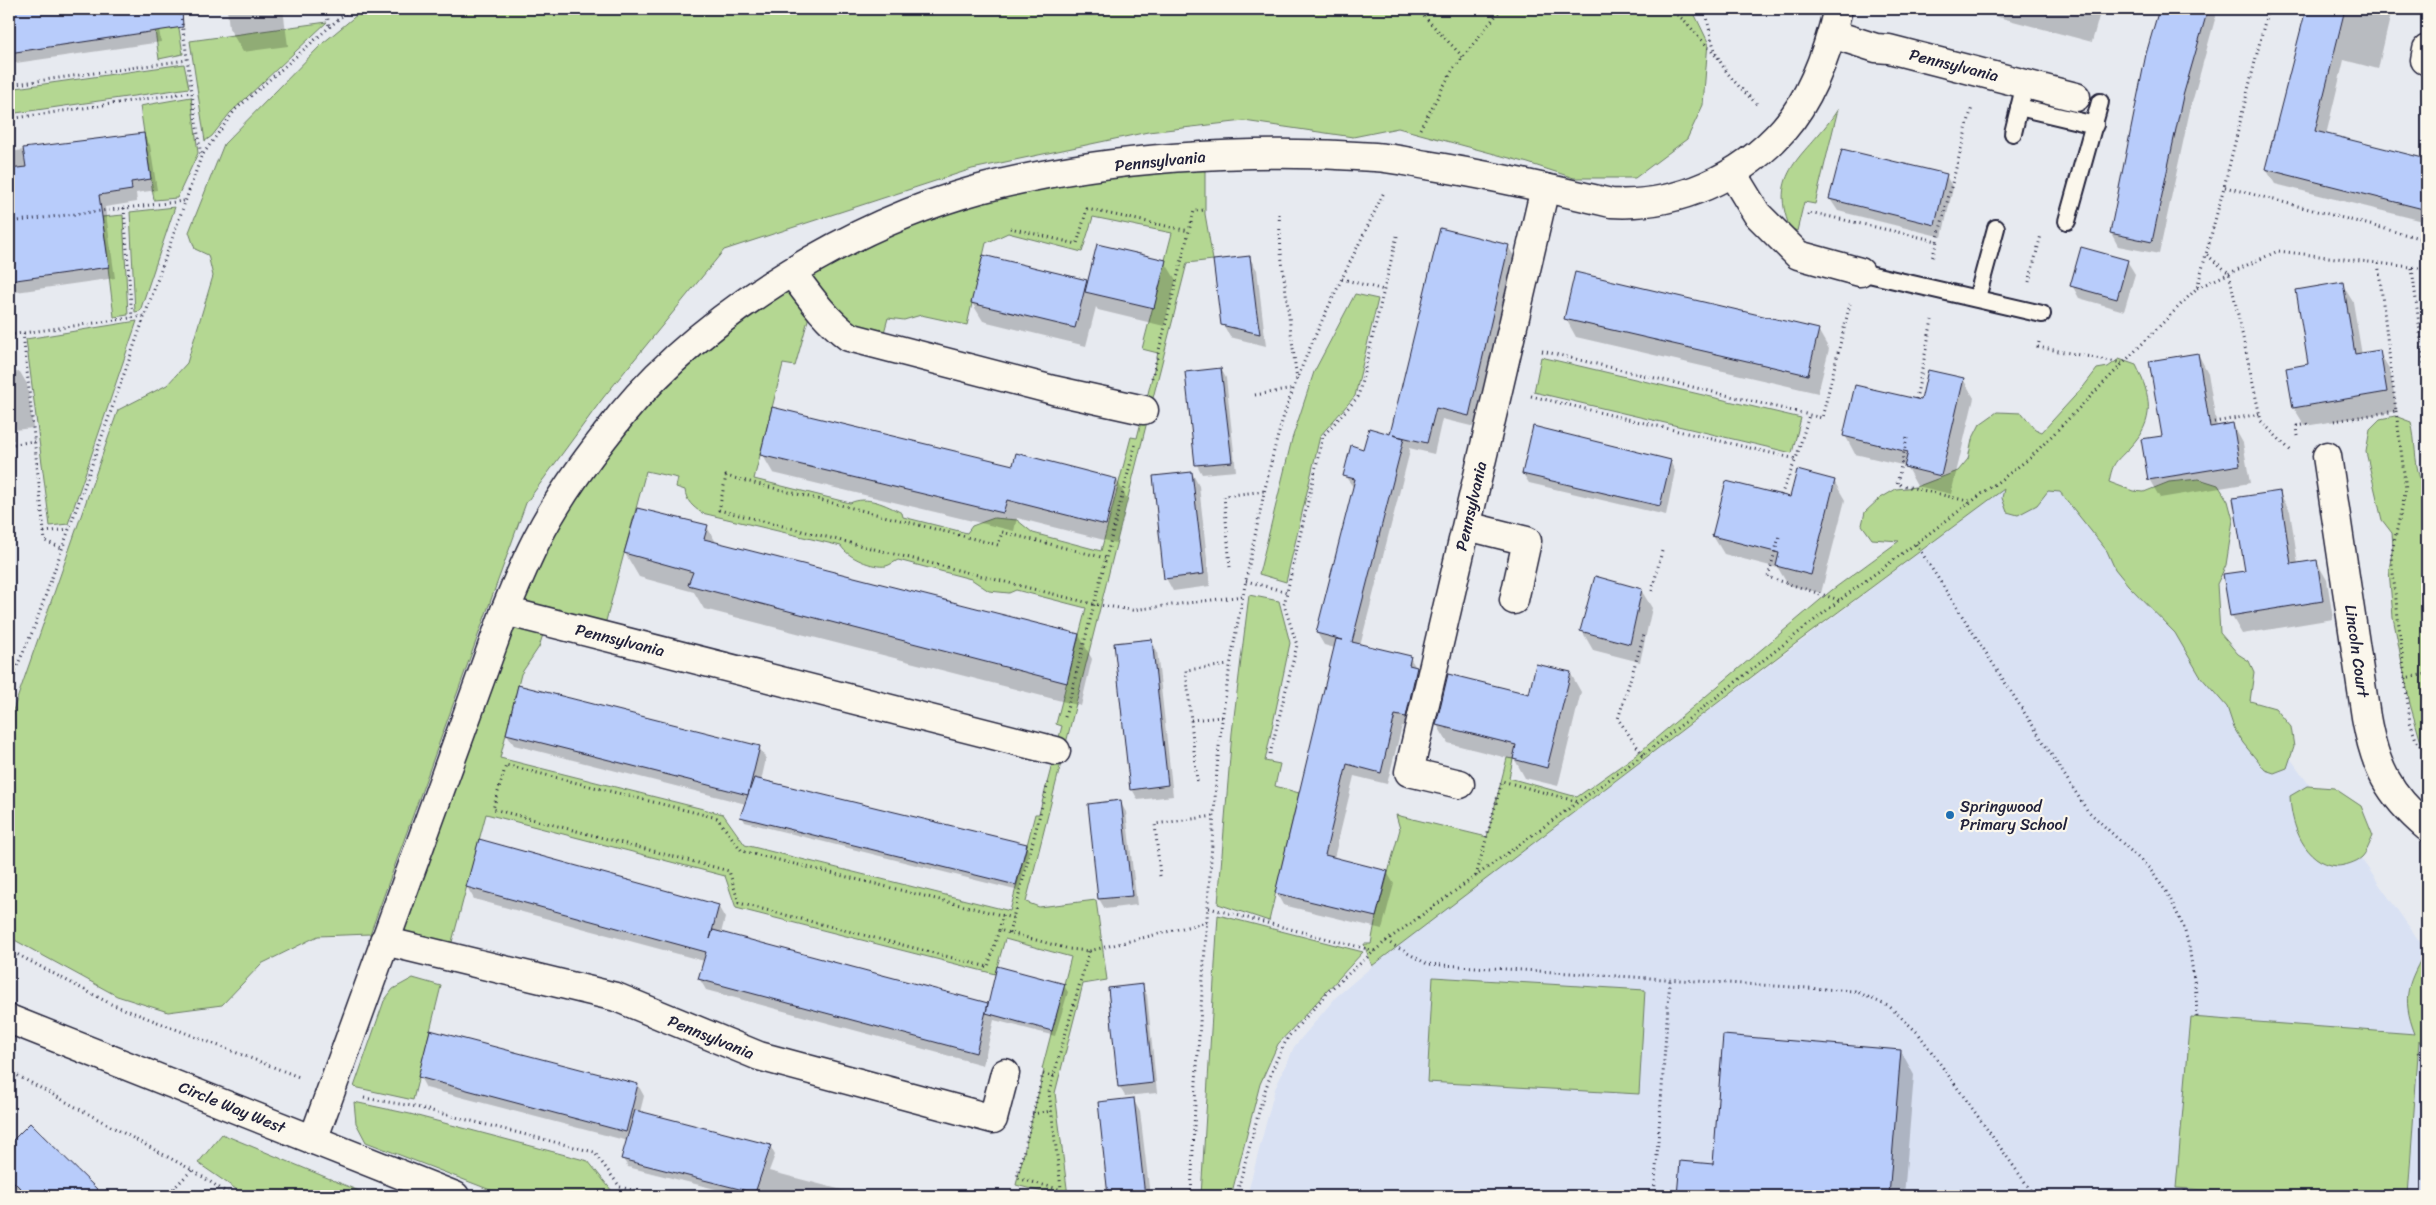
<svg xmlns="http://www.w3.org/2000/svg" width="2436" height="1205" viewBox="0 0 2436 1205" font-family="Sriracha,sans-serif">
<style>
.built{fill:#d9e1f3}
.green{fill:#b4d792;stroke:#6b7c66;fill-rule:evenodd}
.shadow{fill:#0003}
.building{fill:#b8ccfb;stroke:#22223b}
.lines{fill:none;stroke-linecap:round;stroke-linejoin:round}
.lane-casing{stroke:#22223b;stroke-width:20}
.street-casing{stroke:#22223b;stroke-width:31}
.secondary-casing{stroke:#22223b;stroke-width:31}
.path{stroke:#22223b;stroke-width:3;stroke-dasharray:1 4;stroke-linecap:butt}
.lane{stroke:#fbf7ec;stroke-width:16}
.street{stroke:#fbf7ec;stroke-width:28}
.secondary{stroke:#fbf7ec;stroke-width:28}
.poi-dot{fill:#1f6fb2;stroke:#fbf7ec;stroke-width:2}
.labels{text-anchor:middle;dominant-baseline:central;stroke-width:4.5;stroke-linejoin:round;paint-order:stroke}
.street-label{font-size:16px;fill:#22223b;stroke:#fbf7ec}
.poi-label{font-size:16px;fill:#22223b;stroke:#fbf7ec;text-anchor:start}
</style>
<rect width="100%" height="100%" fill="#e7eaf0"/>
<filter id="ink" filterUnits="userSpaceOnUse"><feTurbulence type="fractalNoise" baseFrequency=".02" numOctaves="2"/><feDisplacementMap in="SourceGraphic" scale="10" xChannelSelector="R" yChannelSelector="G"/><feConvolveMatrix kernelMatrix="1 2 1 2 8 2 1 2 1" color-interpolation-filters="sRGB"/></filter>
<g filter="url(#ink)">
<polygon class="built" points="2061,446 2274,735 2427,952 2427,1196 1247,1196 1275,1089 1294,1047 1336,997 1395,947"/>
<g class="green">
<polygon points="152,9 176,9 183,54 159,59"/>
<polygon points="364,9 1692,9 1708,42 1703,105 1687,139 1635,178 1574,178 1528,163 1398,128 1353,137 1244,121 1148,132 972,169 724,250 603,398 526,503 370,934 318,936 261,964 222,1005 168,1012 117,996 9,937 9,722 118,410 167,385 187,363 213,276 208,255 195,249 189,232 224,144 323,43"/>
<polygon points="327,22 230,113 212,136 205,141 190,41"/>
<polygon points="184,64 189,88 9,114 9,89"/>
<polygon points="191,97 198,153 177,198 154,200 140,106"/>
<path d="M1838,109L1815,204L1804,202L1797,231L1790,228C1766,169 1810,154 1838,109Z"/>
<path d="M1205,157V214L1213,260L1187,263L1026,902L1039,907L1096,900L1107,980L1083,984L1055,1093L1068,1196H1049L1050,1194L1016,1185L1044,1070L1042,1069L1071,957L1005,939L995,974L736,908L725,876L486,814L448,957L384,941L538,537L701,336L930,206ZM1093,217L1172,233L1142,349L1158,353L1137,438L1131,437L1101,551L1033,533L1017,520L994,518L972,526L967,533L903,517L902,513C886,505 867,495 850,503L754,479L783,364L795,366L813,302L880,347L888,318L904,320L921,315L967,325L986,243L1008,233L1082,252ZM646,471L678,478L676,487L685,490C686,501 693,507 702,513L841,546C848,558 873,568 886,566C890,565 894,562 898,560L971,579L989,591L1009,593L1016,590L1086,608L1056,724L1062,726L1039,814H1035L1010,911L745,845L723,814L500,758L521,674L539,647L547,622L602,636Z"/>
<polygon points="175,207 140,311 135,312 130,212"/>
<polygon points="123,215 128,315 114,317 102,217"/>
<polygon points="1355,294 1378,299 1355,396 1320,436 1286,582 1259,574 1292,439 1314,372"/>
<polygon points="137,321 68,524 50,526 26,339"/>
<polygon points="1541,357 1801,418 1792,453 1534,392"/>
<path d="M2119,359L2136,365C2151,396 2156,420 2130,447C2116,462 2113,461 2109,482L2133,491L2144,492L2169,482L2199,479L2218,485L2228,501L2233,520L2226,565L2217,584L2220,633L2238,654L2249,661L2254,672L2250,701L2275,708L2291,727L2294,747L2287,768L2274,773L2265,770L2243,743L2234,728L2227,707L2200,676L2175,633L2128,585L2115,569L2107,551L2060,492L2048,491L2037,505L2018,515L2007,512L2002,498L2004,489L1791,647L1372,966L1364,944H1371L1376,917L1400,829L1396,815L1487,837L1507,758L1513,759L1509,778L1577,797L1636,755L1832,590L1899,541L1872,539L1862,525L1865,512L1879,499L1896,489L1916,487L1958,471L1968,459L1972,440L1980,424L1997,412L2022,413L2035,429L2042,432L2084,386L2097,369L2108,367Z"/>
<path d="M2395,416L2411,422C2416,441 2414,460 2420,479L2427,480V753L2420,739L2410,704L2393,617L2389,570L2393,546L2392,533L2382,520L2366,452L2370,429L2380,419Z"/>
<polygon points="1249,595 1279,601 1290,643 1265,761 1280,764 1275,786 1299,793 1269,921 1218,904 1232,733"/>
<path d="M2307,786L2334,788L2361,806L2373,836C2370,842 2367,852 2362,857C2357,862 2344,866 2337,866C2304,863 2291,825 2290,796Z"/>
<polygon points="1218,915 1363,952 1278,1044 1260,1084 1231,1196 1201,1196"/>
<path d="M2427,948V1059L2419,1040L2408,1196H2294L2176,1188L2191,1017L2415,1034C2400,995 2409,982 2427,948Z"/>
<polygon points="1433,977 1645,990 1639,1094 1427,1082"/>
<polygon points="413,978 441,986 413,1100 354,1087 384,1001 393,989"/>
<polygon points="354,1102 410,1114 588,1161 616,1196 506,1196 366,1142 356,1123"/>
<polygon points="222,1134 371,1196 246,1196 198,1163"/>
</g>
<g class="shadow">
<polygon points="9,9 156,9 161,42 9,64"/>
<polygon points="227,9 283,9 288,46 243,52 229,28"/>
<polygon points="1968,9 2101,9 2092,42"/>
<polygon points="2160,9 2215,9 2217,12 2190,110 2159,254 2118,246 2111,233"/>
<polygon points="2307,9 2392,9 2378,69 2344,60 2326,135 2427,160 2427,222 2275,184 2266,169"/>
<polygon points="143,134 150,145 157,190 136,193 137,202 105,207 115,278 9,293 9,152"/>
<polygon points="1946,176 1953,188 1942,237 1838,211 1830,199"/>
<polygon points="1508,246 1515,258 1475,427 1442,419 1434,454 1409,448 1410,451 1360,646 1410,658 1424,680 1412,729 1402,726 1387,784 1354,776 1334,858 1387,872 1394,884 1382,929 1283,905 1276,892 1335,648 1324,645 1317,633 1354,488 1345,476 1364,450 1391,435"/>
<polygon points="1249,257 1257,270 1266,346 1230,337 1223,324"/>
<polygon points="2127,261 2135,274 2124,311 2079,298 2072,285"/>
<polygon points="1165,262 1176,280 1164,326 1098,310 1096,307 1086,346 983,321 972,303 1086,281 1088,284"/>
<polygon points="2342,284 2353,302 2362,355 2379,352 2390,370 2397,411 2305,426 2294,408"/>
<polygon points="1566,319 1818,330 1829,349 1818,393 1576,337"/>
<polygon points="2198,354 2208,373 2217,427 2233,425 2243,443 2250,483 2160,498 2149,479 2163,437"/>
<polygon points="1221,369 1226,378 1236,471 1202,474 1197,465"/>
<polygon points="20,372 27,384 33,428 14,430 15,440 9,441 9,373"/>
<polygon points="1963,379 1974,398 1951,494 1917,486 1906,466 1855,454 1845,435 1922,402"/>
<polygon points="762,454 1014,467 1117,480 1127,499 1116,543 1017,518 1014,531 773,473"/>
<polygon points="1670,461 1675,471 1666,515 1529,483 1523,474"/>
<polygon points="1192,473 1199,486 1210,586 1173,591 1166,578"/>
<polygon points="1834,481 1845,500 1821,593 1788,585 1778,568 1724,554 1713,536 1791,499"/>
<polygon points="2279,492 2290,511 2298,564 2316,561 2327,580 2333,619 2242,634 2231,615"/>
<polygon points="707,527 717,544 1079,635 1092,659 1081,706 704,609 694,592 639,577 625,553"/>
<polygon points="1641,590 1652,608 1640,662 1593,650 1582,631"/>
<polygon points="1151,640 1157,651 1173,796 1138,800 1132,789"/>
<polygon points="1537,665 1571,674 1581,692 1558,786 1525,778 1515,760 1448,743 1437,725 1530,696"/>
<polygon points="507,734 759,747 766,759 761,781 1026,845 1029,851 1019,891 745,822 742,816 746,804 514,745"/>
<polygon points="1120,802 1126,812 1137,905 1105,909 1099,899 1089,806"/>
<polygon points="467,887 718,906 725,918 721,933 988,1004 989,1006 1064,986 1068,992 1055,1036 994,1020 983,1065 706,990 699,978 704,961 474,899"/>
<polygon points="1142,986 1147,995 1157,1093 1125,1096 1119,1086"/>
<polygon points="1901,1051 1914,1075 1904,1196 1678,1196 1681,1162 1714,1165"/>
<polygon points="420,1077 638,1085 644,1096 640,1112 770,1146 775,1155 769,1171 865,1196 743,1196 628,1167 623,1159 628,1141 426,1088"/>
<polygon points="1133,1099 1140,1112 1150,1196 1110,1196 1099,1103"/>
<polygon points="30,1124 102,1196 24,1196 9,1181 9,1146"/>
</g>
<g class="building">
<polygon points="9,9 182,9 183,27 9,53"/>
<polygon points="2159,9 2208,9 2183,96 2152,242 2110,233 2146,54"/>
<polygon points="2306,9 2345,9 2315,131 2427,159 2427,210 2265,169"/>
<polygon points="144,133 151,179 131,182 132,190 99,195 109,267 9,281 9,169 26,167 23,148"/>
<polygon points="1842,149 1947,174 1935,225 1829,199"/>
<polygon points="1440,228 1509,245 1469,416 1436,408 1427,443 1393,435 1404,438 1352,642 1411,656 1409,665 1417,667 1406,717 1395,715 1381,773 1347,764 1325,855 1388,871 1376,917 1275,893 1336,639 1343,640 1316,633 1355,479 1343,476 1351,445 1363,449 1369,428 1390,434"/>
<polygon points="1097,244 1166,260 1154,308 1085,292"/>
<polygon points="2081,247 2128,260 2117,299 2070,286"/>
<polygon points="983,255 1087,280 1075,328 971,303"/>
<polygon points="1250,256 1256,308 1260,334 1221,325 1213,260"/>
<polygon points="1575,272 1819,329 1808,375 1564,319"/>
<polygon points="2343,282 2355,354 2380,350 2387,392 2293,408 2286,368 2308,364 2296,290"/>
<polygon points="2198,353 2210,427 2233,423 2240,465 2148,480 2141,439 2162,436 2149,361"/>
<polygon points="1221,368 1232,462 1195,465 1185,372"/>
<polygon points="1928,370 1964,378 1941,476 1904,467 1908,452 1843,436 1855,385 1921,400"/>
<polygon points="772,407 1013,465 1016,453 1117,479 1106,525 1007,500 1003,513 760,455"/>
<polygon points="1533,426 1671,460 1660,506 1522,474"/>
<polygon points="1797,470 1835,480 1811,575 1776,566 1779,553 1712,536 1726,481 1790,497"/>
<polygon points="1192,472 1204,574 1164,579 1153,476"/>
<polygon points="2280,491 2291,564 2317,560 2323,601 2230,616 2223,574 2245,571 2233,498"/>
<polygon points="637,508 708,525 704,539 1079,634 1067,683 688,585 693,572 624,553"/>
<polygon points="1595,576 1642,589 1630,644 1580,631"/>
<polygon points="1152,639 1168,785 1130,790 1114,643"/>
<polygon points="1536,664 1571,672 1547,768 1513,759 1516,745 1436,725 1448,674 1529,694"/>
<polygon points="518,685 760,746 748,795 506,734"/>
<polygon points="754,778 1027,844 1016,885 740,817"/>
<polygon points="1121,800 1132,896 1098,899 1088,804"/>
<polygon points="479,839 719,905 710,939 713,930 988,1003 976,1053 698,979 706,952 466,887"/>
<polygon points="997,966 1065,984 1052,1031 986,1013"/>
<polygon points="1143,984 1153,1083 1118,1087 1108,988"/>
<polygon points="430,1030 638,1084 626,1132 418,1077"/>
<polygon points="1723,1035 1901,1050 1889,1196 1677,1196 1680,1161 1713,1164"/>
<polygon points="1134,1098 1145,1196 1108,1196 1098,1102"/>
<polygon points="635,1110 771,1145 755,1193 621,1159"/>
<polygon points="30,1123 104,1196 28,1196 9,1177 9,1144"/>
</g>
<g class="lines">
<defs>
<g id="lane">
<polyline points="2019,107 2095,125"/>
<polyline points="2013,133 2022,96"/>
<polyline points="2067,221 2100,102"/>
<polyline points="1860,272 2042,314"/>
<polyline points="1977,298 1996,228"/>
</g>
<g id="street">
<polyline points="1832,34 1876,48 1889,49 2076,97"/>
<polyline points="2425,60 2427,49"/>
<polyline points="1732,173 1757,214 1798,255 1860,272"/>
<path d="M792,273C810,297 825,319 849,337L1053,390L1144,410"/>
<path d="M2327,456L2366,717C2375,767 2388,794 2427,827"/>
<polyline points="1467,526 1527,541 1514,600"/>
<polyline points="505,611 1056,751"/>
<polyline points="1460,784 1409,772 1545,188"/>
<polyline points="384,941 616,997 759,1056 993,1119 1005,1073"/>
<path d="M313,1140L505,611C515,587 525,562 537,539C555,503 580,468 605,436C689,322 844,226 980,189C1102,157 1249,148 1375,157C1392,158 1409,162 1426,165C1489,175 1550,189 1611,203C1676,207 1741,178 1784,129C1812,97 1828,50 1838,9"/>
</g>
<polyline id="secondary" points="9,1019 455,1196"/>
</defs>
<use href="#lane" class="lane-casing"/>
<use href="#street" class="street-casing"/>
<use href="#secondary" class="secondary-casing"/>
<g class="path">
<polyline points="180,9 201,156"/>
<polyline points="326,9 329,26"/>
<polyline points="1417,9 1463,57"/>
<polyline points="1669,9 1684,20 1716,56"/>
<path d="M1706,9C1713,60 1722,71 1759,106"/>
<polyline points="9,85 187,60"/>
<polyline points="9,119 192,92"/>
<polyline points="1420,129 1452,71 1501,9"/>
<polyline points="2225,187 2427,240"/>
<polyline points="124,208 132,318"/>
<polyline points="1279,214 1281,253 1297,380"/>
<polyline points="1808,215 1809,212 1937,241 1932,259"/>
<polyline points="9,222 184,201"/>
<polyline points="1010,228 1077,244 1087,209 1189,231"/>
<polyline points="1937,241 1972,107"/>
<polyline points="2207,255 2229,273 2261,421 2292,452"/>
<polyline points="2412,268 2427,388"/>
<polyline points="1342,279 1384,290"/>
<polyline points="2029,282 2041,235"/>
<polyline points="2197,288 2278,251 2427,269"/>
<polyline points="23,333 45,541 62,548"/>
<polyline points="9,335 144,316"/>
<polyline points="2039,342 2038,347 2122,363"/>
<polyline points="1542,351 1822,418 1850,304"/>
<polyline points="1152,378 1194,211 1205,210"/>
<polyline points="1255,395 1294,389"/>
<polyline points="1531,396 1796,459 1809,415"/>
<polyline points="1916,399 1932,320"/>
<polyline points="2396,411 2406,489 2391,556 2410,722 2416,740 2427,755"/>
<polyline points="2334,421 2396,411 2378,262"/>
<polyline points="2209,423 2260,414"/>
<polyline points="2298,436 2297,426 2310,424"/>
<polyline points="1907,438 1897,484 1972,502"/>
<polyline points="9,445 35,441"/>
<polyline points="1781,495 1796,459"/>
<polyline points="44,532 69,529"/>
<polyline points="1779,537 1768,577 1839,600"/>
<polyline points="1916,544 2087,810 2149,868 2168,894 2184,928 2189,946 2196,993 2197,1018"/>
<polyline points="1105,558 1002,532 998,545 726,476 719,510 1093,604 1132,610 1243,596"/>
<polyline points="1230,567 1224,496 1265,491"/>
<polyline points="1246,581 1287,592"/>
<polyline points="1652,591 1662,551"/>
<polyline points="2404,678 2427,674"/>
<polyline points="9,684 34,628 201,157 235,110 350,9"/>
<polyline points="1065,717 1136,442"/>
<polyline points="1191,720 1222,717"/>
<polyline points="1270,754 1297,645 1284,605 1323,436 1358,397 1397,236"/>
<polyline points="1643,755 1618,719 1645,632"/>
<polyline points="1197,781 1186,670 1229,665"/>
<polyline points="1048,783 1013,918 742,851 717,818 506,765 493,809 729,871 739,903 988,967 999,930 1069,949 1089,951 1207,922"/>
<polyline points="1160,876 1155,824 1214,816"/>
<polyline points="1476,876 1502,781 1579,802"/>
<polyline points="1209,908 1375,951"/>
<polyline points="999,930 1003,915"/>
<polyline points="1009,933 1013,918"/>
<polyline points="1386,941 1427,964 1855,991 1890,1007 1918,1033 2035,1196"/>
<polyline points="9,950 111,1004 299,1077"/>
<polyline points="2418,1052 2427,1070"/>
<polyline points="9,1071 192,1170 232,1196"/>
<polyline points="1054,1076 1043,1074 1017,1178 1062,1190"/>
<polyline points="364,1098 412,1106 594,1152 620,1187 656,1196"/>
<polyline points="1032,1114 1052,1111"/>
<polyline points="174,1188 182,1196"/>
<polyline points="166,1196 192,1170"/>
<polyline points="1062,1196 1049,1092 1089,951"/>
<path d="M1191,1196L1196,1082L1217,769C1223,693 1238,620 1253,545C1263,498 1272,451 1287,406C1313,332 1351,262 1384,192"/>
<polyline points="1236,1196 1264,1093 1276,1061 1288,1037 1332,988 1386,941 1643,755 1840,600 2030,458 2197,288 2224,187 2268,9"/>
<polyline points="1654,1196 1670,979"/>
<polyline points="2185,1196 2185,1189"/>
</g>
<use href="#lane" class="lane"/>
<use href="#street" class="street"/>
<use href="#secondary" class="secondary"/>
</g>
</g>
<circle class="poi-dot" cx="1950" cy="815" r="5"/>
<g class="labels">
<g class="street-label">
<text transform="translate(1954 65) rotate(14)">Pennsylvania</text>
<text transform="translate(1160 161) rotate(-6)">Pennsylvania</text>
<text transform="translate(1471 506) rotate(-77)">Pennsylvania</text>
<text transform="translate(620 640) rotate(14)">Pennsylvania</text>
<text transform="translate(2357 651) rotate(82)">Lincoln Court</text>
<text transform="translate(711 1037) rotate(22)">Pennsylvania</text>
<text transform="translate(232 1107) rotate(22)">Circle Way West</text>
</g>
<g class="poi-label">
<text x="1960" y="806">Springwood<tspan x="1960" dy="18">Primary School</tspan></text>
</g>
</g>
<rect width="2436" height="1205" fill="none" stroke="#fbf7ec" stroke-width="30"/>
<rect x="15" y="15" width="2406" height="1175" fill="none" stroke="#22223b" stroke-width="2" filter="url(#ink)"/>
</svg>
